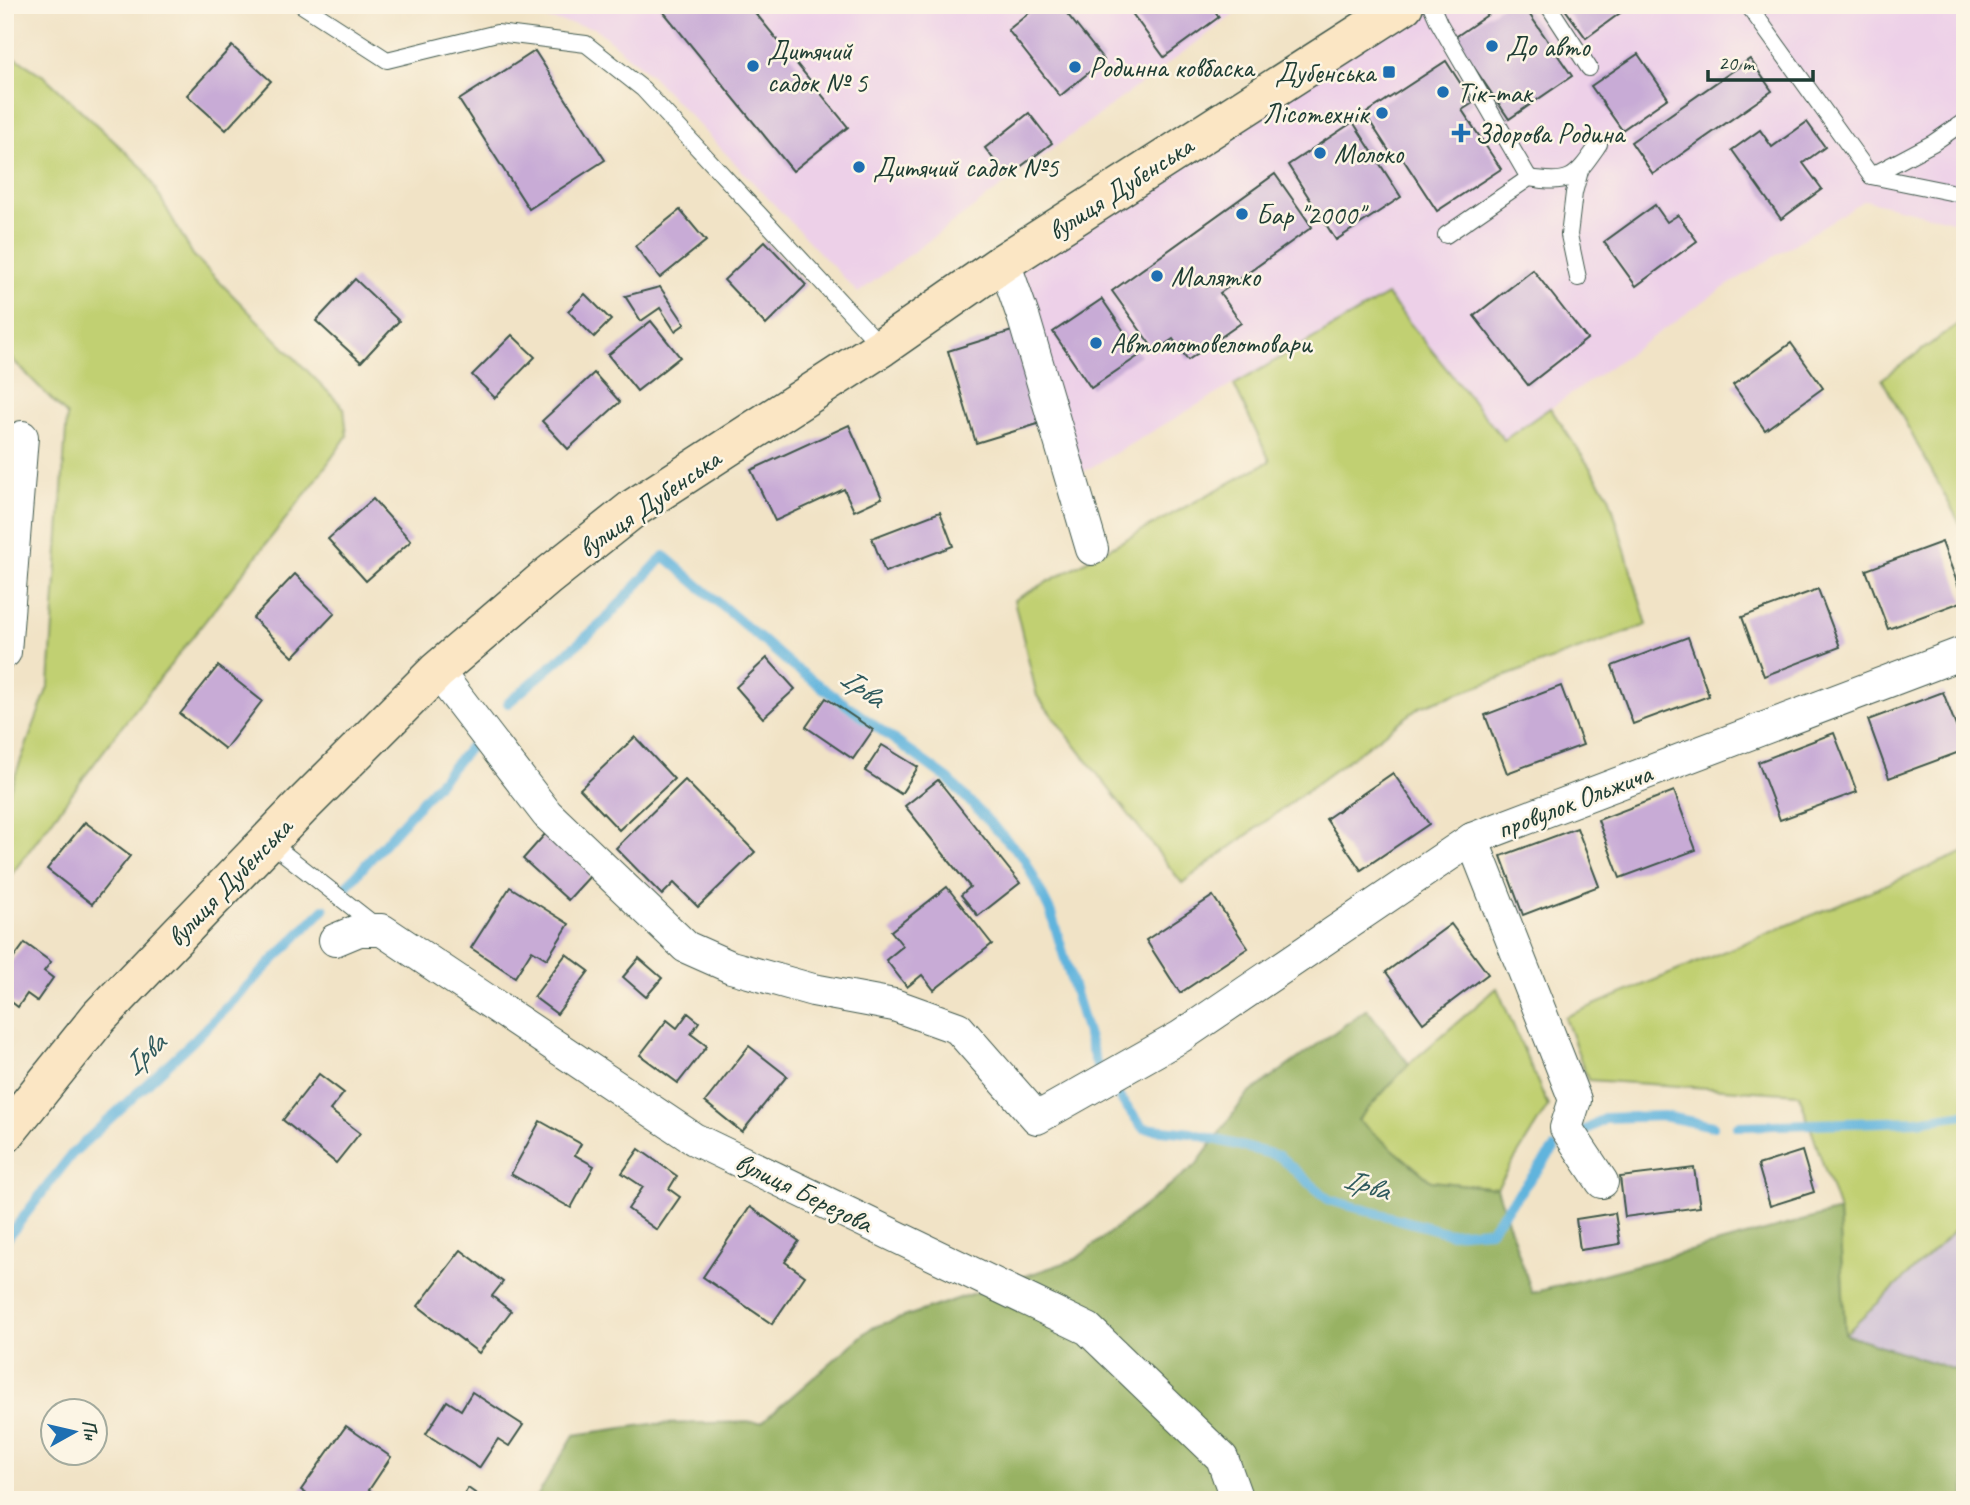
<svg xmlns="http://www.w3.org/2000/svg" width="1970" height="1505" viewBox="0 0 1970 1505" font-family="Caveat,sans-serif">
<style>
.built{fill:#edd0e8}
.industrial{fill:#ccbed4}
.green{fill:#c1d072;stroke:#708653;stroke-width:2}
.forest{fill:#98b264;stroke:#5c784c;stroke-width:2}
.lines{fill:none;stroke-linecap:round;stroke-linejoin:round}
.stream{stroke:#61b4dd;stroke-width:10}
.building{fill:#c8abd6}
.lane-casing{stroke:#3e564a;stroke-width:18}
.street-casing{stroke:#3e564a;stroke-width:34}
.secondary-casing{stroke:#3e564a;stroke-width:41}
.lane{stroke:#fff;stroke-width:16}
.street{stroke:#fff;stroke-width:32}
.secondary{stroke:#fbe6c4;stroke-width:38}
.poi-dot{fill:#1f6fb2;stroke:#fcf5e5;stroke-width:2.5}
.labels{text-anchor:middle;dominant-baseline:central;stroke-width:5;stroke-linejoin:round;paint-order:stroke}
.poi-label{font-size:28px;fill:#1f3d34;stroke:#fcf5e5;text-anchor:start}
.street-label{font-size:28px;fill:#1f3d34;stroke:#fcf5e5}
.water-label{font-size:30px;font-style:italic;fill:#305b5e;stroke:#fcf5e5}
</style>
<rect width="100%" height="100%" fill="#fcf5e5"/>
<filter id="ink" filterUnits="userSpaceOnUse"><feTurbulence type="fractalNoise" baseFrequency=".0143" numOctaves="2"/><feDisplacementMap in="SourceGraphic" scale="14" xChannelSelector="R" yChannelSelector="G"/><feConvolveMatrix kernelMatrix="1 2 1 2 8 2 1 2 1" color-interpolation-filters="sRGB"/></filter>
<filter id="wash" filterUnits="userSpaceOnUse"><feTurbulence type="fractalNoise" baseFrequency=".00686" numOctaves="4" result="noise"/><feDisplacementMap in="SourceGraphic" scale="28" xChannelSelector="R" yChannelSelector="G"/><feGaussianBlur stdDeviation="1.57" result="paint"/><feColorMatrix in="noise" values="0 0 0 0 0 0 0 0 0 0 0 0 0 0 0 0 0 1.4 0 .05"/><feComposite in="paint" operator="in"/></filter>
<g filter="url(#wash)">
<rect width="100%" height="100%" fill="#f1e3c6"/>
<g class="built">
<polygon points="512,5 1247,5 858,293 652,76 595,28 523,15"/>
<polygon points="1404,5 1965,5 1965,231 1957,222 1865,200 1714,294 1504,441 1386,295 1071,479 1004,262"/>
</g>
<polygon class="industrial" points="1965,1221 1965,1373 1845,1334"/>
<g class="green">
<polygon points="5,51 45,77 144,169 193,255 344,408 347,436 314,483 120,729 5,883 5,803 49,684 67,415 5,352"/>
<polygon points="1387,295 1504,440 1550,408 1609,496 1647,625 1420,707 1182,883 1037,696 1014,600 1270,461 1234,385"/>
<polygon points="1965,319 1965,533 1882,379"/>
<polygon points="1965,852 1965,1221 1845,1334 1839,1211 1799,1094 1588,1080 1565,1017"/>
<polygon points="1497,988 1548,1106 1497,1188 1431,1181 1357,1120 1409,1064"/>
</g>
<polygon class="forest" points="1367,1009 1409,1064 1358,1120 1431,1181 1497,1188 1532,1293 1839,1211 1845,1334 1965,1373 1965,1500 535,1500 574,1435 651,1424 762,1422 871,1328 1076,1259 1196,1165 1247,1095"/>
<g class="lines">
<g class="stream">
<polyline points="508,703 601,624 664,556 790,664 948,779 1024,858 1051,913 1097,1066"/>
<polyline points="343,890 471,746"/>
<polyline points="1117,1094 1143,1128 1191,1133 1279,1156 1329,1200 1449,1233 1490,1230 1554,1149"/>
<polyline points="1738,1126 1917,1121 1965,1114"/>
<polyline points="1586,1130 1606,1118 1663,1116 1713,1126"/>
<polyline points="5,1241 72,1154 193,1041 324,909"/>
</g>
</g>
<g id="blocks">
<g class="building">
<polygon points="658,5 749,5 848,127 793,171"/>
<polygon points="1039,5 1060,5 1104,60 1060,96 1008,30"/>
<polygon points="1126,5 1211,5 1219,17 1164,57"/>
<polygon points="1502,5 1523,5 1572,76 1509,119 1454,38"/>
<polygon points="1562,5 1631,5 1586,38"/>
<polygon points="232,46 271,81 226,130 187,95"/>
<polygon points="535,51 605,160 529,209 459,100"/>
<polygon points="1638,54 1668,98 1622,130 1591,86"/>
<polygon points="1750,59 1772,91 1653,174 1631,142"/>
<polygon points="1446,61 1473,103 1462,110 1501,169 1437,211 1399,153 1393,157 1365,114"/>
<polygon points="1029,113 1052,143 1007,177 985,148"/>
<polygon points="1353,122 1401,197 1336,240 1288,165"/>
<polygon points="1807,122 1825,147 1803,163 1822,189 1781,219 1732,150 1760,130 1772,147"/>
<polygon points="1275,174 1312,227 1220,293 1241,323 1188,360 1173,339 1155,351 1112,291"/>
<polygon points="1655,205 1667,222 1678,215 1697,241 1636,286 1604,242"/>
<polygon points="680,210 706,241 660,278 635,246"/>
<polygon points="765,241 806,285 766,325 724,280"/>
<polygon points="1533,270 1587,339 1528,385 1474,316"/>
<polygon points="355,279 399,321 361,362 316,321"/>
<polygon points="660,287 685,324 675,331 660,308 641,321 625,296"/>
<polygon points="585,294 611,320 594,337 568,311"/>
<polygon points="1102,299 1140,355 1091,388 1053,332"/>
<polygon points="651,321 680,357 637,391 608,355"/>
<polygon points="1012,331 1041,423 976,443 948,351"/>
<polygon points="512,335 535,357 495,398 472,375"/>
<polygon points="1791,343 1823,388 1765,430 1733,385"/>
<polygon points="594,373 620,402 568,449 542,421"/>
<polygon points="849,425 882,498 854,511 844,489 775,521 751,470"/>
<polygon points="373,499 411,541 366,581 328,539"/>
<polygon points="940,512 953,546 885,572 872,538"/>
<polygon points="1942,542 1964,601 1888,629 1866,570"/>
<polygon points="295,574 335,613 293,657 253,618"/>
<polygon points="1818,589 1840,647 1764,676 1742,617"/>
<polygon points="1688,637 1709,696 1633,724 1612,666"/>
<polygon points="767,658 795,689 763,718 736,687"/>
<polygon points="218,666 262,701 225,749 180,714"/>
<polygon points="1561,686 1583,745 1507,773 1485,715"/>
<polygon points="1943,692 1965,750 1889,778 1868,720"/>
<polygon points="826,698 873,730 853,759 806,727"/>
<polygon points="1834,733 1857,792 1780,820 1758,762"/>
<polygon points="635,737 674,779 619,830 580,789"/>
<polygon points="882,745 918,767 901,794 865,771"/>
<polygon points="1393,773 1429,824 1361,870 1326,819"/>
<polygon points="685,780 755,852 698,907 674,883 662,895 616,848"/>
<polygon points="938,780 1020,883 978,916 961,895 970,887 905,806"/>
<polygon points="1674,791 1696,850 1620,878 1598,820"/>
<polygon points="85,822 130,856 92,904 47,869"/>
<polygon points="1577,828 1599,886 1523,915 1501,856"/>
<polygon points="546,833 592,874 568,900 523,859"/>
<polygon points="510,887 569,924 547,959 532,950 515,977 471,948"/>
<polygon points="947,887 992,944 934,990 922,975 907,987 886,960 903,946 891,931"/>
<polygon points="1213,896 1248,948 1180,993 1146,940"/>
<polygon points="1451,924 1488,974 1423,1023 1386,972"/>
<polygon points="25,943 51,962 44,971 53,978 37,1001 27,994 18,1007 5,997 5,970"/>
<polygon points="566,954 589,971 557,1014 534,997"/>
<polygon points="639,958 662,978 646,997 623,977"/>
<polygon points="688,1013 699,1022 691,1034 707,1046 678,1083 640,1055 667,1020 677,1028"/>
<polygon points="749,1046 787,1076 742,1132 705,1102"/>
<polygon points="319,1074 344,1093 330,1110 360,1133 336,1163 283,1120"/>
<polygon points="540,1121 581,1144 575,1155 594,1166 571,1208 511,1174"/>
<polygon points="639,1149 677,1176 669,1189 680,1197 657,1230 628,1209 643,1187 622,1173"/>
<polygon points="1802,1151 1814,1192 1770,1206 1758,1165"/>
<polygon points="1694,1168 1700,1207 1625,1217 1620,1177"/>
<polygon points="750,1207 799,1241 785,1262 805,1276 772,1324 703,1277"/>
<polygon points="1615,1213 1620,1244 1580,1250 1576,1219"/>
<polygon points="461,1250 503,1282 492,1296 511,1311 479,1353 418,1306"/>
<polygon points="472,1392 523,1425 509,1446 498,1439 479,1468 426,1434 447,1401 461,1410"/>
<polygon points="346,1426 391,1457 369,1490 383,1500 316,1500 301,1490"/>
<polygon points="468,1488 485,1500 461,1500"/>
</g>
</g>
</g>
<g filter="url(#ink)">
<use href="#blocks" fill-opacity="0" stroke="#3e564a" stroke-width="2"/>
<g class="lines">
<defs>
<g id="lane">
<polyline points="302,5 387,60 497,33 586,44 643,89 882,347"/>
<polyline points="1431,5 1439,23 1529,178"/>
<polyline points="1548,5 1589,68"/>
<polyline points="1748,5 1871,176 1965,195"/>
<polyline points="1871,176 1933,143 1965,121"/>
<path d="M1446,235L1529,178C1572,185 1575,178 1599,144"/>
<polyline points="1578,278 1569,235 1574,193 1580,171"/>
<polyline points="268,841 376,926"/>
</g>
<g id="street">
<polyline points="1004,262 1024,319 1092,549"/>
<polyline points="5,652 22,437"/>
<polyline points="437,671 547,814 686,947 731,967 813,990 894,1005 958,1028 1037,1118 1180,1037 1472,839"/>
<polyline points="335,940 359,930 382,930 694,1139 1088,1329 1222,1458 1237,1500"/>
<polyline points="1602,1182 1566,1128 1575,1100 1472,839 1965,652"/>
</g>
<polyline id="secondary" points="5,1134 99,1017 301,807 437,671 547,577 634,508 882,347 1004,262 1404,5"/>
</defs>
<use href="#lane" class="lane-casing"/>
<use href="#street" class="street-casing"/>
<use href="#secondary" class="secondary-casing"/>
<use href="#lane" class="lane"/>
<use href="#street" class="street"/>
<use href="#secondary" class="secondary"/>
</g>
</g>
<g class="poi-dot">
<circle cx="1492" cy="46" r="7"/>
<circle cx="753" cy="66" r="7"/>
<circle cx="1075" cy="67" r="7"/>
<rect x="1382" y="65" width="14" height="14" rx="3.5"/>
<circle cx="1443" cy="92" r="7"/>
<circle cx="1382" cy="113" r="7"/>
<path d="M1457.5 122.5h7v7h7v7h-7v7h-7v-7h-7v-7h7z"/>
<circle cx="1320" cy="153" r="7"/>
<circle cx="859" cy="167" r="7"/>
<circle cx="1242" cy="214" r="7"/>
<circle cx="1157" cy="276" r="7"/>
<circle cx="1096" cy="343" r="7"/>
</g>
<g class="labels">
<g class="poi-label">
<text x="1506" y="46">До авто</text>
<text x="767" y="50">Дитячий<tspan x="767" dy="32">садок № 5</tspan></text>
<text x="1089" y="67">Родинна ковбаска</text>
<text x="1375" y="72" text-anchor="end">Дубенська</text>
<text x="1457" y="92">Тік-так</text>
<text x="1368" y="113" text-anchor="end">Лісотехнік</text>
<text x="1475" y="133">Здорова Родина</text>
<text x="1334" y="153">Молоко</text>
<text x="873" y="167">Дитячий садок №5</text>
<text x="1256" y="214">Бар "2000"</text>
<text x="1171" y="276">Малятко</text>
<text x="1110" y="343">Автомотовелотовари</text>
</g>
<g class="street-label">
<text transform="translate(1120 188) rotate(-33)">вулиця Дубенська</text>
<text transform="translate(649 503) rotate(-35)">вулиця Дубенська</text>
<text transform="translate(1574 801) rotate(-21)">провулок Ольжича</text>
<text transform="translate(229 882) rotate(-46)">вулиця Дубенська</text>
<text transform="translate(804 1192) rotate(26)">вулиця Березова</text>
</g>
<g class="water-label">
<text transform="translate(863 687) rotate(36)">Ірва</text>
<text transform="translate(144 1054) rotate(-43)">Ірва</text>
<text transform="translate(1367 1184) rotate(18)">Ірва</text>
</g>
</g>
<rect width="1970" height="1505" fill="none" stroke="#fcf5e5" stroke-width="28"/>
<g transform="translate(74 1432) rotate(82)"><circle r="33" fill="#fcf5e5" stroke="#a4ab9e" stroke-width="2"/>
<path d="M0-5L12 26L0 18L-12 26Z" fill="#1f6fb2"/>
<text y="-10" font-size="19" font-weight="bold" text-anchor="middle" fill="#1f3d34">Пн</text>
</g>
<path d="M1708 70v10h105v-10" fill="none" stroke="#1f3d34" stroke-width="3.5"/>
<text x="1718" y="70" font-size="21" fill="#1f3d34" stroke="#fcf5e5" stroke-width="5" paint-order="stroke">20 m</text>
</svg>
